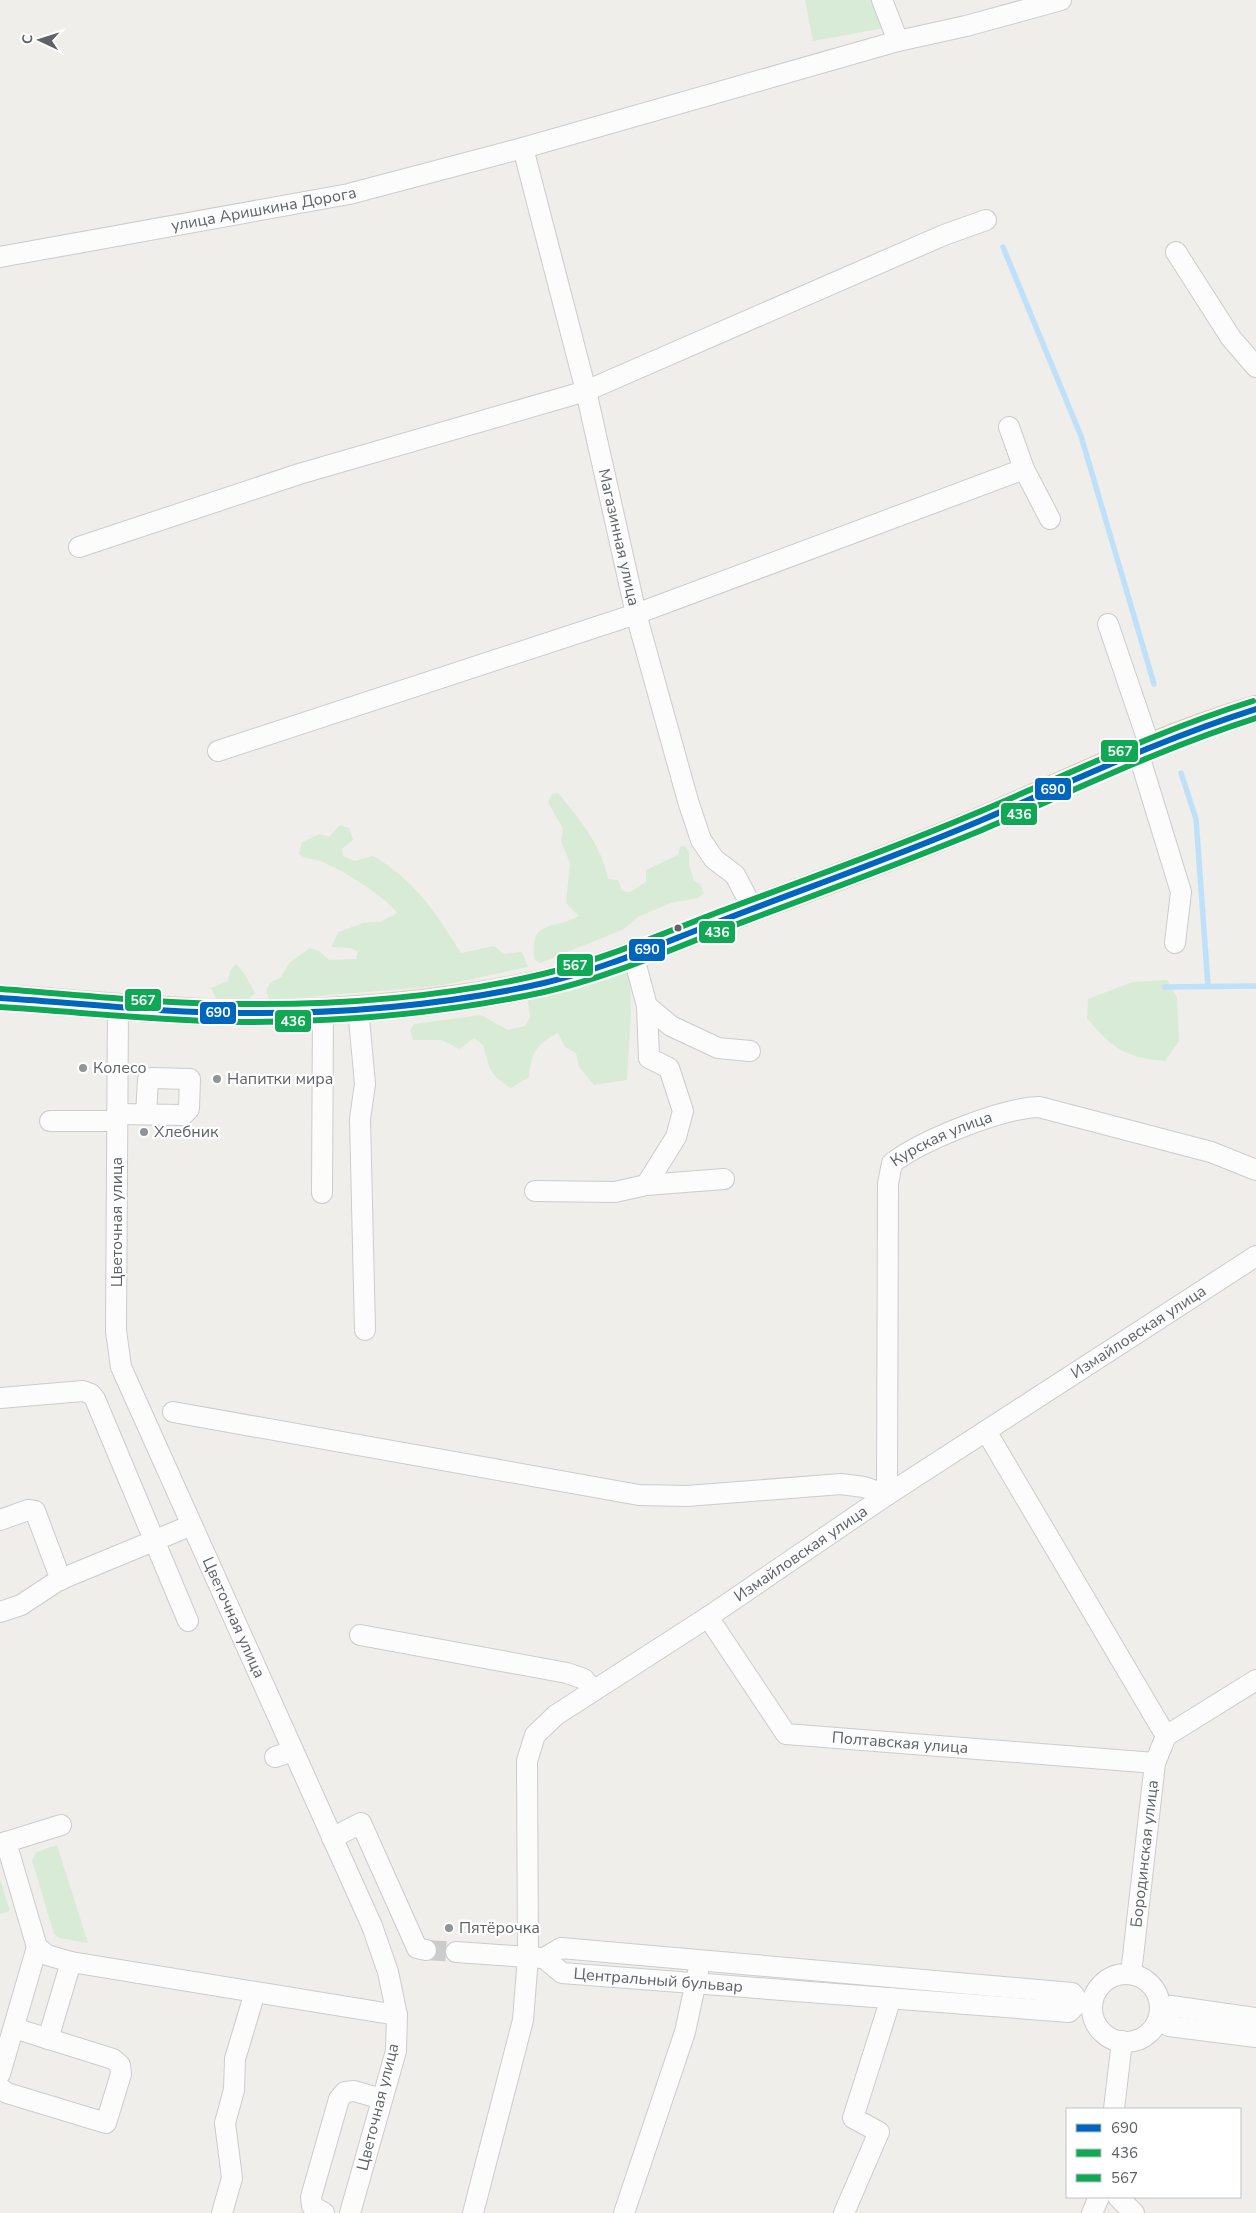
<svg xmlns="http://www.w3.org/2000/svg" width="1256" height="2213" viewBox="0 0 1256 2213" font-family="'Nunito Sans',sans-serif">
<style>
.green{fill:#d8ebd6}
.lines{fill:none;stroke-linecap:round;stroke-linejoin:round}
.stream{stroke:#bfe0f9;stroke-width:5.5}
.minor-tunnel{stroke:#cbcbca;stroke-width:20;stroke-dasharray:20 10;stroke-linecap:butt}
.minor-casing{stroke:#cbcccc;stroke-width:22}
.major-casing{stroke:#d7ceb8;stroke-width:28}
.minor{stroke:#fdfcfc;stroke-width:20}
.major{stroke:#f4f2e9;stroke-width:25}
.bus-1-casing{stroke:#fff;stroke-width:10}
.bus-2-casing{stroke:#fff;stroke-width:10}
.bus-3-casing{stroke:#fff;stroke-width:10}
.bus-1{stroke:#0065bd;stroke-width:6}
.bus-2{stroke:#10a855;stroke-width:6}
.bus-3{stroke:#10a855;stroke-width:6}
.bus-dot{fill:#5f6368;stroke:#fff;stroke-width:2}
.poi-dot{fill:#919496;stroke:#fff;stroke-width:2}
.labels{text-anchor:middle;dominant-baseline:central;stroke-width:4.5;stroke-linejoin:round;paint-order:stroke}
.street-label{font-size:16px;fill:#5f6368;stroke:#fff}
.poi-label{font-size:16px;fill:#5f6368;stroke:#fff;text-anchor:start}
.line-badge{stroke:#fff;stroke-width:2}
.badge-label{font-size:14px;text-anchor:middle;font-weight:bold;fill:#fff}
</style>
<rect width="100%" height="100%" fill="#efeeea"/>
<g class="green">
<polygon points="805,0 873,0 884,28 813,41"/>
<path d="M558,793C579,818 602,846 608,879L618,880L622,891L630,892L646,882V870L678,855L680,847L685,846L689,852V864L694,881L700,884L704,893L698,898L671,903L638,917L624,929L540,963L535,960C528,919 554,930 579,916L566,903L570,863L561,841L563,829L548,802L552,794Z"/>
<path d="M340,825L349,828L353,840L342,849L343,856L355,861L373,856C415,880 436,913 461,953L494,946L504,954L522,952L528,967L439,986L269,1000L266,990L270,983L281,977L289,963L310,948L319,951L329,960L356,959L358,952L350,948L331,947L339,932L363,923L380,922L397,913C385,896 341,869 320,861C312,858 307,860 299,854L302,842L320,834L329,837Z"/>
<polygon points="236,964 244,973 255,993 247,1001 217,1000 211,988 228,981 230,971"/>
<path d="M630,969L631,1013L627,1080L594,1085L579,1067L576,1053L565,1047L558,1033C536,1044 531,1053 529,1077L511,1088C488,1074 490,1068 483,1045L474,1038L459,1049L442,1040H413L410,1030L414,1024L481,1015L508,1030L525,1026L530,1017L528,1001Z"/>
<path d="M1167,980L1177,998L1179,1041L1165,1061C1125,1058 1112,1048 1087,1018L1088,999L1132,982Z"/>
<polygon points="57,1845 88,1943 59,1938 54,1934 32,1860 36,1852"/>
<polygon points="0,1879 10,1911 0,1914"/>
</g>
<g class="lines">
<g class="stream">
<polyline points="1003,247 1081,436 1154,684"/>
<polyline points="1181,773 1196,819 1208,986"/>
<polyline points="1165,987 1256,986"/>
</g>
<polyline class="minor-tunnel" points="426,1950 456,1952"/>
<defs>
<g id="minor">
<polyline points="882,0 898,41"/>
<path id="s1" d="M523,148L586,391L636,614L688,801L701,840L714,859L735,875L753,909"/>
<polyline points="1176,252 1231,338 1256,367"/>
<path id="s2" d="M0,257L349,194L523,148L898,41L966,26L1061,0"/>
<polyline points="1009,427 1024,469 1050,519"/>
<polyline points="79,547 299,474 586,391 944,235 986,220"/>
<polyline points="1108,624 1150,747"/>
<polyline points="218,751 636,614 1024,469"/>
<polyline points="1138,752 1181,892 1175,943"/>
<polyline points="633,954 647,1006 671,1026 718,1048 750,1051"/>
<path id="s3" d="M118,1007L116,1331L121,1367L372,1926L388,1972L397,2015L396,2051L350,2213"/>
<polyline points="358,1008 365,1084 360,1119 365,1330"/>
<polyline points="117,1114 183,1115 189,1109 190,1079 152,1078 148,1080 146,1114"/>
<polyline points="50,1121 117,1121"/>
<polyline points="646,1185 676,1137 683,1111 669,1068 649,1058 647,1006"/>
<polyline points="535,1191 615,1192 646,1185 724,1179"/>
<polyline points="322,1193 323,1010"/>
<polyline points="0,1398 83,1391 91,1394 95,1399 188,1621"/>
<path id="s4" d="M173,1412L639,1495L687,1496L841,1484L864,1487L887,1495L888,1184L892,1163C923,1140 1001,1108 1039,1107L1211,1152L1256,1170"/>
<polyline points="986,1431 1166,1736"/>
<polyline points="0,1520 28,1510 35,1511 61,1580"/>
<polyline points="0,1612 21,1605 59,1580 192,1525"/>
<path id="s5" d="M708,1617L786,1734L1155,1763"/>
<polyline points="360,1635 567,1673 584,1679 593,1691"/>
<polyline points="1166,1736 1256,1680"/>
<polyline points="275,1757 293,1751"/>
<polyline points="332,1838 361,1823 417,1948 426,1950"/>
<polyline points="6,1842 37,1947 47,1955 71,1962 397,2015"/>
<polyline points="0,1844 61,1825"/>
<polyline points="456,1952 542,1958"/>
<polyline points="544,1958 561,1948 1072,1993 1079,2002 1091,2004"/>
<path id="s6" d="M544,1958L562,1973L1069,2012L1079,2002"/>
<circle cx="1126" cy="2008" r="34"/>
<path id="s7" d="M1131,1974L1155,1763L1166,1736"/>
<polyline points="1165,2013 1169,2026 1256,2037"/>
<polyline points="1165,2013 1171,2006 1256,2018"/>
<polyline points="48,2039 71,1962"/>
<polyline points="0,2074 37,1947"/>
<polyline points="0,2088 7,2093 106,2123 121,2074 120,2065 113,2059 14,2028"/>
<polyline points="1114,2109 1122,2041"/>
<polyline points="1118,2197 1134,2213"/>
<polyline points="222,2213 232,2178 225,2123 234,2090 235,2059 255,1992"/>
<polyline points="324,2213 312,2206 311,2197 339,2099 345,2092 354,2091 382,2099"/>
<path id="s8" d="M473,2213L523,2020L528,1957L527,1761L535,1735L556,1715L708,1617L887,1495L1256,1256"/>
<polyline points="624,2213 685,2032 698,1972"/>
<polyline points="844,2213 879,2132 853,2118 891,1998"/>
<polyline points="1092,2213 1099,2197"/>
</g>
<path id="major" d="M0,998C81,1003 162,1012 243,1013C343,1013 446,1004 544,983C600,970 664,943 718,922C806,889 895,857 982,820C1072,781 1161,737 1256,709"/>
</defs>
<use href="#minor" class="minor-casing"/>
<use href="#major" class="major-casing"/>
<use href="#minor" class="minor"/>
<use href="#major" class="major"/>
<defs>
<path id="bus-1" d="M0,998C81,1003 162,1013 243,1013C343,1014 446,1005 544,983C604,969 660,944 718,922C806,888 895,857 982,820C1073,781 1161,739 1256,709"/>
<path id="bus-2" d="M0,1007C81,1012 162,1021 243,1022C343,1022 446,1013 544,992C606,978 665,952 724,929C810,897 897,865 982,830C1073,791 1161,748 1256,718"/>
<path id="bus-3" d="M1,989C81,995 162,1004 243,1004C343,1005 446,997 543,974C603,960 659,935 716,913C802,881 889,850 974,814C1067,775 1157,731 1253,701"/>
</defs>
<use href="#bus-1" class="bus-1-casing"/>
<use href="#bus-2" class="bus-2-casing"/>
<use href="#bus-3" class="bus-3-casing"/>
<use href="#bus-1" class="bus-1"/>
<use href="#bus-2" class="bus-2"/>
<use href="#bus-3" class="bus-3"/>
</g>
<circle class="bus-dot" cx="678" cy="928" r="4.5"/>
<g class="poi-dot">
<circle cx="83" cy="1068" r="5"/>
<circle cx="217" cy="1079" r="5"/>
<circle cx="144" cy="1132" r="5"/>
<circle cx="449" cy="1928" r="5"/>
</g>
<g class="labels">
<g class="street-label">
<text stroke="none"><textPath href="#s2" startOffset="268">улица Аришкина Дорога</textPath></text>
<text stroke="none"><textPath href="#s1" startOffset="401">Магазинная улица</textPath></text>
<text stroke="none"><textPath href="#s4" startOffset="1111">Курская улица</textPath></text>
<text transform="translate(117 1222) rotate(-90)">Цветочная улица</text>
<text stroke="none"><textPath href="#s8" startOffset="1212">Измайловская улица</textPath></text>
<text stroke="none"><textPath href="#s8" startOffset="808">Измайловская улица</textPath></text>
<text stroke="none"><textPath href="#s3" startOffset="635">Цветочная улица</textPath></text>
<text stroke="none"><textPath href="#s5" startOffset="255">Полтавская улица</textPath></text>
<text stroke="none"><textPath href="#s7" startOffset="121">Бородинская улица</textPath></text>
<text stroke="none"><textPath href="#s6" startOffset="120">Центральный бульвар</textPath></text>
<text transform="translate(378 2107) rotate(-76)">Цветочная улица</text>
</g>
<g class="poi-label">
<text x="93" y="1068">Колесо</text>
<text x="227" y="1079">Напитки мира</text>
<text x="154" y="1132">Хлебник</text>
<text x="459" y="1928">Пятёрочка</text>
</g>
</g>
<g class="line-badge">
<rect x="1100" y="739" width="39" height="24" rx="5" fill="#10a855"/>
<rect x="1034" y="777" width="38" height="24" rx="5" fill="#0065bd"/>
<rect x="1000" y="802" width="38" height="24" rx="5" fill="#10a855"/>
<rect x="698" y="920" width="38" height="24" rx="5" fill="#10a855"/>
<rect x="628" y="938" width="38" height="24" rx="5" fill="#0065bd"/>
<rect x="556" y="953" width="38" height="24" rx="5" fill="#10a855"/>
<rect x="124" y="988" width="38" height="24" rx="5" fill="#10a855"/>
<rect x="199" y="1001" width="38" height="24" rx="5" fill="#0065bd"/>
<rect x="274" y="1009" width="38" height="24" rx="5" fill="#10a855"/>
</g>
<g class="badge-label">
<text x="1120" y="756">567</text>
<text x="1053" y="794">690</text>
<text x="1019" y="819">436</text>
<text x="717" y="937">436</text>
<text x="647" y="954">690</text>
<text x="575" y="970">567</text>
<text x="143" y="1005">567</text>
<text x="218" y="1017">690</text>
<text x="293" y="1026">436</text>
</g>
<rect x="1066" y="2108" width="175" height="90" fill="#ffffff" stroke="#bfc1c3"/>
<rect x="1076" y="2124" width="25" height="8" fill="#0065bd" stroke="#bfc1c3"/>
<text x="1111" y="2133" font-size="15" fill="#5f6368">690</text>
<rect x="1076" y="2149" width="25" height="8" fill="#10a855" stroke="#bfc1c3"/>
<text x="1111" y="2158" font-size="15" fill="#5f6368">436</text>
<rect x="1076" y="2174" width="25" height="8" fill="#10a855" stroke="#bfc1c3"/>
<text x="1111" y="2183" font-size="15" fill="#5f6368">567</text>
<g transform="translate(40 40) rotate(274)" stroke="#ffffff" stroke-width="4" paint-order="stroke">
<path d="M0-4L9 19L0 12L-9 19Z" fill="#5f6368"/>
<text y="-8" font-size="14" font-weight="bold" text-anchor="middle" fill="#5f6368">С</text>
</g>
</svg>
